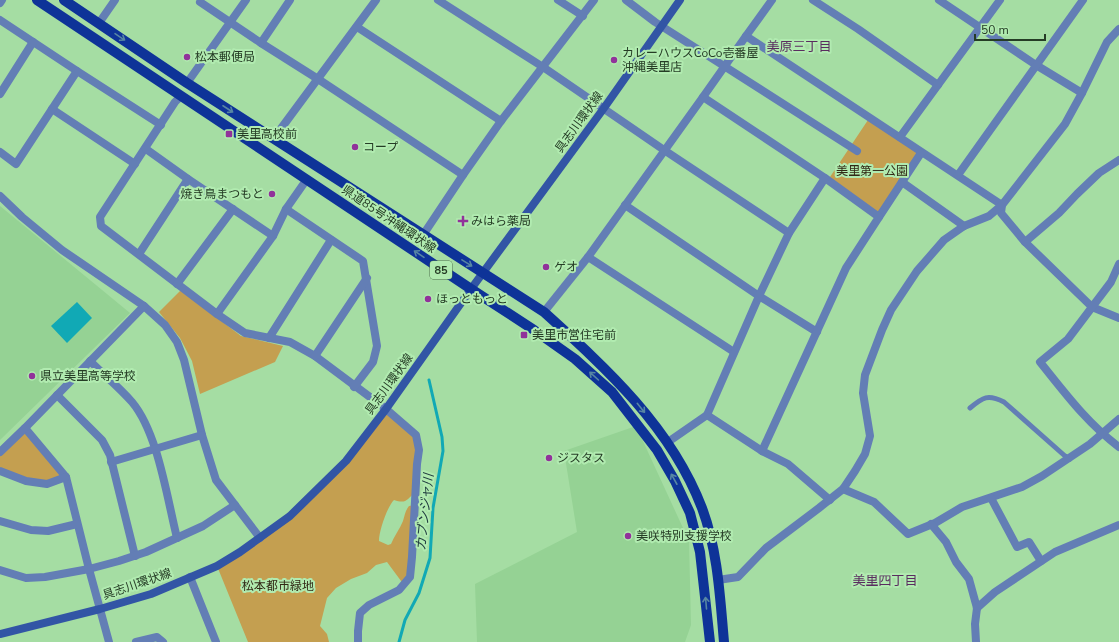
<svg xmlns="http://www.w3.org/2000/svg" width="1119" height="642" viewBox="0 0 1119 642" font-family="'Nunito Sans','Noto Sans JP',sans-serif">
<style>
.built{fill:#95d294}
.green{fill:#c49f50}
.water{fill:#11a9b5}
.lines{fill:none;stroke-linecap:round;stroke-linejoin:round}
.stream{stroke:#11a9b5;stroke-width:3}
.service{stroke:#637eb5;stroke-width:5}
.minor{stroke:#637eb5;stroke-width:8}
.secondary{stroke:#3255a5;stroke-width:8}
.primary{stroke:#0e3398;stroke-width:10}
.oneway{stroke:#5786a3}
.poi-dot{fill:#91329a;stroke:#b1ebb0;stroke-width:1.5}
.labels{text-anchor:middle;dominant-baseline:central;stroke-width:4;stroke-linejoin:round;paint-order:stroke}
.shield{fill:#b1ebb0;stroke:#4f704f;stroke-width:1}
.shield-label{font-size:11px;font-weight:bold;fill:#253c25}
.poi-label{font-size:12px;fill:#253c25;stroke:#b1ebb0;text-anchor:start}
.street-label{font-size:12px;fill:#253c25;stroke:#b1ebb0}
.park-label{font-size:12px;fill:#322916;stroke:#b1ebb0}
.neighbourhood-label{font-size:13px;fill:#5a2c5f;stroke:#b1ebb0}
.water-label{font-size:13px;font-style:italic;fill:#203c3f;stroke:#b1ebb0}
</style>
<rect width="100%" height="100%" fill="#a5dda3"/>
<g class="built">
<polygon points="0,206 130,313 0,440"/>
<polygon points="636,426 689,541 691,625 685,642 477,642 475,584 577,532 564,451"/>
</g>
<g class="green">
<polygon points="870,117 921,153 879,217 828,180"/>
<polygon points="181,290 241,336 283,346 275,362 200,394 192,361 180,338 159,312"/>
<path d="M386,409L416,435L415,492C407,500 406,504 394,500C387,507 379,531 379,541L388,545L391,544C394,536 400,529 403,521C405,515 405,511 409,506L415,505L412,557L404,585L387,562L376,565L367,573L351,579L336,588L327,598L320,626L327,634L329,642H248L217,566L260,538L346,461Z"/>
<polygon points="25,428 66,477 47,484 0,471 0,452"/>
</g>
<polygon class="water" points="77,302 92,318 67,343 51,326"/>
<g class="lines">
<polyline class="stream" points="399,642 405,620 419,593 430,558 433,508 443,451 442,437 429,380"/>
<path class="service" d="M970,408C983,397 988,394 1004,402L1065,456L1070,459"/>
<g class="minor">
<polyline points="290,0 261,43 318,79 463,175 501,121 594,0"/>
<polyline points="438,0 543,67 664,150 789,233"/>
<polyline points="558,0 583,16"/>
<polyline points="626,0 655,22 857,151"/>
<polyline points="772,0 746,36 1002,205 1001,213 1025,242 1092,307 1119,318"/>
<polyline points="813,0 858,29 938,85"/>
<polyline points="939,0 1036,65 1082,93"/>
<polyline points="200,2 261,43"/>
<polyline points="0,3 2,0"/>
<polyline points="0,20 77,71 161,125"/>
<polyline points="99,23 115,0"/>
<polyline points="357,27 501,121"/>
<polyline points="187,83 246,0"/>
<polyline points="0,94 33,42"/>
<polyline points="181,96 175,102 100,217 101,226 217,314 245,333 290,342 315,356 386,409 416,435 419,450 417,464 412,557 410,577 399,590 369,605 360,613 358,631 358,642"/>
<polyline points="703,97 746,36"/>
<polyline points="52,109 135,164"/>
<polyline points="900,137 1000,0"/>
<polyline points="274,138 376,0"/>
<polyline points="146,149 188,179 273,236"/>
<polyline points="0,152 16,164 77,71"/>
<polyline points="958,175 1083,0"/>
<polyline points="902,182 964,226"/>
<polyline points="0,196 22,217 62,250 144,306 165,325 177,342 184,360 202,435 216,480 260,538"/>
<polyline points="625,205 759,296 817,332"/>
<polyline points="286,209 363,261 377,346 373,362 354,387"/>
<polyline points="879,217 921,153"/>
<polyline points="423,235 463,175"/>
<polyline points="1025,242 1059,213 1077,194 1099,173 1119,160"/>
<polyline points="139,254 188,179"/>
<path d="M1119,264L1111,282L1068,339L1040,362C1065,393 1087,423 1119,447"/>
<polyline points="177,284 233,209"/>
<polyline points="544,312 588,257"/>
<polyline points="217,314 273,236 286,209 307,179"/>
<polyline points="269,338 331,240"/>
<polyline points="734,352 588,257 703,97 825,178 879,217 846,268 762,451"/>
<polyline points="315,356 367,278"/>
<path d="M90,361C104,375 119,387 132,402C158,433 167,498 177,538"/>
<polyline points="57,395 102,440 110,455 135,556"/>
<polyline points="707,415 762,451 788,464 830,500"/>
<polyline points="25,428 66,477 89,569 109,642"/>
<polyline points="668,442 707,415 759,296 789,233 825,178"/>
<polyline points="0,452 25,428 144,306"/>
<polyline points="111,462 202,435"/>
<polyline points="0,471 26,481 47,484 66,477"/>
<polyline points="843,489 874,502 908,534 935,523 962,507 1022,487 1042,476 1090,444 1119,419"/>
<polyline points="991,498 1017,547 1029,542 1041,561"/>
<polyline points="0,521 31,530 48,531 77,524"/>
<polyline points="931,524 946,542 956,562 969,579 977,608 975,624 976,642"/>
<polyline points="0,570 26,578 45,577 89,569 119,561 146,552 203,526 235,505"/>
<polyline points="190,577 216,642"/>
<polyline points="718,580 738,577 766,548 819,508 843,489 855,471 865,454 870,436 863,393 865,375 882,330 891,310 917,271 944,240 964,226 989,216 1002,205 1065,124 1082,93 1107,42 1119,29"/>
<polyline points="977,608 995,592 1055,552 1119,525"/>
<polyline points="136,642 157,637 163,642"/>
</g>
<polyline class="secondary" points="0,634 100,609 151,594 217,566 240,552 290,516 346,461 386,409 471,289 604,108 680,0"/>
<g class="primary">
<polyline points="37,0 471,289 534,330 575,359 612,392 657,450 675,481 690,513 700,552 710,642"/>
<path d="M64,0L187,83L544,312C607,369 671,427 702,508C718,551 720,597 724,642"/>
</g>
</g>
<defs><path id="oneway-shaft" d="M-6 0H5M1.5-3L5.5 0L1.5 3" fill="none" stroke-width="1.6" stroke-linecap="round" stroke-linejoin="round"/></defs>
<g class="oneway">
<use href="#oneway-shaft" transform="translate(120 37) rotate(34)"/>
<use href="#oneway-shaft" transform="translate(228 109) rotate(33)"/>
<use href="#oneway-shaft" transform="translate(419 254) rotate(-146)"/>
<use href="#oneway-shaft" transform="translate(467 263) rotate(32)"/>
<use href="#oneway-shaft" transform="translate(594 376) rotate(-138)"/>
<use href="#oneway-shaft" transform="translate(641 408) rotate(51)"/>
<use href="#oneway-shaft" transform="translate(674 479) rotate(-119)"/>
<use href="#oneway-shaft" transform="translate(706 603) rotate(-95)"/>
</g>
<g class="poi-dot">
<circle cx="187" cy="57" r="4"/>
<circle cx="614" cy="60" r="4"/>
<rect x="225" y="130" width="8" height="8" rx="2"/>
<circle cx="355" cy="147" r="4"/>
<circle cx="272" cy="194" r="4"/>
<path d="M461 215h4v4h4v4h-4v4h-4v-4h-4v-4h4z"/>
<circle cx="546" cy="267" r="4"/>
<circle cx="428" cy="299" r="4"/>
<rect x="520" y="331" width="8" height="8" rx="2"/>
<circle cx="32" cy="376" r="4"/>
<circle cx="549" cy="458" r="4"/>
<circle cx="628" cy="536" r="4"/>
</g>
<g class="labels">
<rect class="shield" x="430" y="261" width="22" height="18" rx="3"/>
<g class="shield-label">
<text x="441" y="270">85</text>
</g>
<g class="poi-label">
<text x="622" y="53">カレーハウスCoCo壱番屋<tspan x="622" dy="14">沖縄美里店</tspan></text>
<text x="195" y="57">松本郵便局</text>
<text x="237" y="134">美里高校前</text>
<text x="363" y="147">コープ</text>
<text x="264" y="194" text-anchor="end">焼き鳥まつもと</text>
<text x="471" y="221">みはら薬局</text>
<text x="554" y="267">ゲオ</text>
<text x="436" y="299">ほっともっと</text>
<text x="532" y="335">美里市営住宅前</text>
<text x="40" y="376">県立美里高等学校</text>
<text x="557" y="458">ジスタス</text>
<text x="636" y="536">美咲特別支援学校</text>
</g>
<g class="street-label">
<text transform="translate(579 122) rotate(-54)">具志川環状線</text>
<text transform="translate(389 219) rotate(34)">県道85号沖縄環状線</text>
<text transform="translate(389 384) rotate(-54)">具志川環状線</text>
<text transform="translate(137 584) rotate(-19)">具志川環状線</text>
</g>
<g class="park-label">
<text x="872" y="171">美里第一公園</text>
<text x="278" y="586">松本都市緑地</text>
</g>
<g class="neighbourhood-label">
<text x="799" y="47">美原三丁目</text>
<text x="885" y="581">美里四丁目</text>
</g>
<g class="water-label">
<text transform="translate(425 512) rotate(-84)">カブンジャ川</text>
</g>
</g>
<path d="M975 34v6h70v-6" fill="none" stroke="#253c25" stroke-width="2"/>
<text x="981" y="34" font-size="12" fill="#253c25" stroke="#b1ebb0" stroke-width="3" paint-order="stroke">50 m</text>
</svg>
